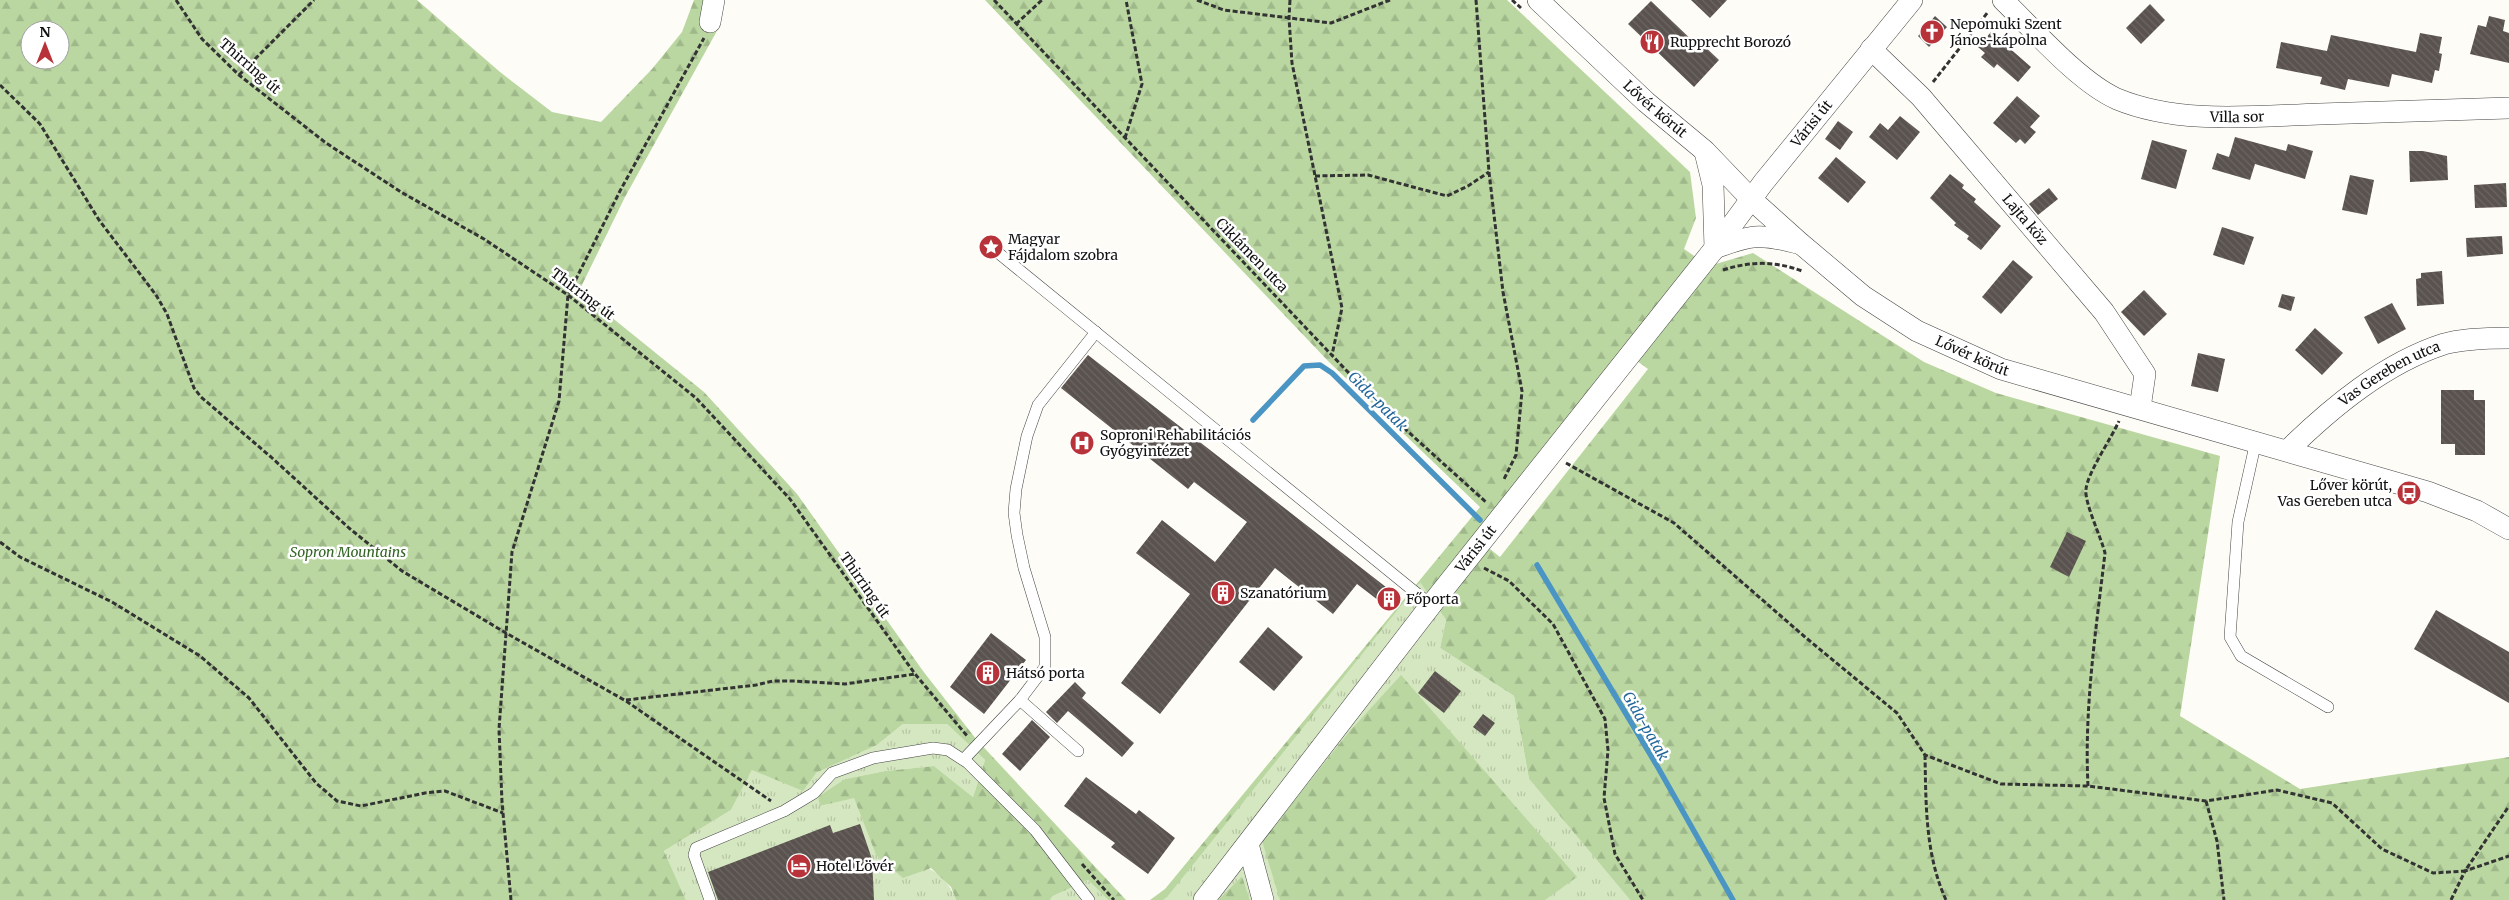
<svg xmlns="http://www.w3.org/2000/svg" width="2509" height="900" viewBox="0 0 2509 900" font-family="Merriweather,serif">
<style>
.grass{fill:url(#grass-tufts)}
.forest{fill:url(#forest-firs);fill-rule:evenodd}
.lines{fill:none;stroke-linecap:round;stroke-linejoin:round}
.stream{stroke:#4a95c4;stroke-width:5.5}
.building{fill:url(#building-back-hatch)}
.lane-casing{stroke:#444;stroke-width:12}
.street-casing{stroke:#444;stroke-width:22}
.path{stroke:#333;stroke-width:3;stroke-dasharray:5 2.5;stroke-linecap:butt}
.lane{stroke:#fff;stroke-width:11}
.street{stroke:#fff;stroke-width:21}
.labels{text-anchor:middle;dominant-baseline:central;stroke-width:5;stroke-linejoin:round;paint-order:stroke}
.poi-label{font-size:14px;fill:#111;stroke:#fff;text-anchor:start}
.street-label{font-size:14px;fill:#111;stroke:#fff}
.park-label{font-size:14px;font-style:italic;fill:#336525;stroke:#fff}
.water-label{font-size:15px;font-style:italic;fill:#22679b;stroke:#fff}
</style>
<defs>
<pattern id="grass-tufts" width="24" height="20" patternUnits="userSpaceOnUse" patternTransform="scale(1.25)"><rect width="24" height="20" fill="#d5e7c0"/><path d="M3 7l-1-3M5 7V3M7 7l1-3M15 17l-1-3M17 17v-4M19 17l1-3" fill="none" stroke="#b6c5a4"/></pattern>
<pattern id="forest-firs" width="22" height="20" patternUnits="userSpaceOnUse" patternTransform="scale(1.25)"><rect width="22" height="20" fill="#bad7a1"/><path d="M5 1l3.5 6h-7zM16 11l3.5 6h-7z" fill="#9fb88a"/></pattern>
<pattern id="building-back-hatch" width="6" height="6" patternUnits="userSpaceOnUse" patternTransform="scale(1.25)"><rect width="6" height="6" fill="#59524e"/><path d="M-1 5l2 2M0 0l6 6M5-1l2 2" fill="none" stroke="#6c6663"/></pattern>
</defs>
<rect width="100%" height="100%" fill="#fefcf6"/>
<g class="grass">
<polygon points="1420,581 1446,620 1440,648 1514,696 1529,779 1630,900 1250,900 1242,876 1218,900 1163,900"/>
<path d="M903,724H947L985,760L973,797L934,766L885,771L845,779L821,806L854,797L876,855C911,863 942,862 956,900H686L664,851L731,810L752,770L816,773L877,745Z"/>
<polygon points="1088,880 1108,900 1050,900 1053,896"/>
</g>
<g class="forest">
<path d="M0,0H417L500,72L552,112L601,122L652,69L682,32L694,0H722L718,29L625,197L579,291L704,392L797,494L923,671L976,739L1126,900H1108L1088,880L1053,896L1050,900H956L951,887L931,868L903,878L876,855L854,798L820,806L818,797L845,779L885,771L934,766L973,797L985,760L947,724H903L877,745L816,773L803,791L752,770L731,810L664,851L686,900H0ZM30,30H60V60H30Z"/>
<path d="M985,0H1507L1690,172L1696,218L1684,249L1709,266L1753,253L1924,362L1996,393L2220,456L2180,716L2300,789L2509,757V900H1630L1529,779L1514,696L1440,648L1446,620L1420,582L1167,897L1163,900H1150L1165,889L1480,507L1328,361ZM1637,361L1648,369L1500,557L1485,545Z"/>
<polygon points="1401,675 1577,877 1545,900 1280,900 1262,841 1349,732"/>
<polygon points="1242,876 1250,900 1218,900"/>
</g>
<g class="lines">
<g class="stream">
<polyline points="1253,420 1304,366 1320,365 1332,373 1480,520"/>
<polyline points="1537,565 1656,764 1733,900"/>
</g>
</g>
<g class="building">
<polygon points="1691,0 1727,0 1710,18"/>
<polygon points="1651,1 1698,46 1701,43 1719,60 1694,87 1628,24"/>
<polygon points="2150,4 2165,20 2141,44 2126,28"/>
<polygon points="1935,16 1947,27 1929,47 1918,36"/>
<polygon points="2489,16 2505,20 2503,31 2509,33 2509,63 2470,54 2478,25 2486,27"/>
<polygon points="1991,32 2031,67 2018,82 1997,64 1994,68 1981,57 1985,53 1978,47"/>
<polygon points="2420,33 2442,37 2439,53 2442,54 2439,71 2435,70 2432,83 2392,74 2389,87 2348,79 2345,90 2320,84 2322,77 2276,68 2281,42 2327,51 2331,35 2416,52"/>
<polygon points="2017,96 2040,116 2030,127 2036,132 2025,144 2020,139 2016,143 1993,123"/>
<polygon points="1900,116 1920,132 1897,160 1869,137 1880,123 1888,130"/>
<polygon points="1838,121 1853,132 1840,150 1825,139"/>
<polygon points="2235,137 2286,151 2288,144 2313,151 2305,179 2255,164 2250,180 2212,169 2217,153 2229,157"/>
<polygon points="2152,140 2187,150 2176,189 2141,179"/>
<polygon points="2409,151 2423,151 2447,156 2448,180 2410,182"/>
<polygon points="1836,157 1866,182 1848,203 1818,178"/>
<polygon points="1950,174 1964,185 1962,188 1976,199 1974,202 2001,226 1981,250 1967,239 1969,236 1954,225 1956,223 1930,198"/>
<polygon points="2350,175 2374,180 2367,215 2342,210"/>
<polygon points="2506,183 2507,207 2475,208 2474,185"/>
<polygon points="2049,188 2058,199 2038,215 2029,204"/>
<polygon points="2222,227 2254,237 2244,265 2213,255"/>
<polygon points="2502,236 2503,254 2467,257 2466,238"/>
<polygon points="2013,260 2033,277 2001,314 1982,297"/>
<polygon points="2442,271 2444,304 2417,306 2416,279 2421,278 2421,273"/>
<polygon points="2144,290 2167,314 2144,336 2121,312"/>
<polygon points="2282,294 2295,297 2291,311 2278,307"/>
<polygon points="2392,303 2406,329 2378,344 2364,317"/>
<polygon points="2315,328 2343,353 2322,375 2295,350"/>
<polygon points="2198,353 2225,359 2218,392 2191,386"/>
<polygon points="1088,355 1400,598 1391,610 1357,584 1333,614 1275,568 1160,714 1121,683 1190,594 1136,553 1162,520 1215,562 1247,522 1194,482 1188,489 1061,388"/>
<polygon points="2441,390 2474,390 2474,400 2485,400 2485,455 2455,455 2455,444 2441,444"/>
<polygon points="2067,532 2086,541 2069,577 2050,567"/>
<polygon points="2436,610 2509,652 2509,703 2414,649"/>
<polygon points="1268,627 1303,657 1274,691 1239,662"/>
<polygon points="991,633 1026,660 984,714 950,687"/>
<polygon points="1435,671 1461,691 1444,713 1418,693"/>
<polygon points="1075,682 1086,693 1082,698 1134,743 1122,757 1068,711 1057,723 1046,712"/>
<polygon points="1483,714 1495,723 1485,736 1473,727"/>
<polygon points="1032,720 1050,737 1020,771 1002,754"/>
<polygon points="1086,777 1136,814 1139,810 1175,838 1148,874 1111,847 1115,843 1064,806"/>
<polygon points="860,824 872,859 874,900 718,900 708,872 830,825 833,833"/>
</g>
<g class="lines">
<defs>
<g id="lane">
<polyline points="991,247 1431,605"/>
<polyline points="2256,441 2238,522 2230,637 2241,656 2328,707"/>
<polyline points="1020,700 1078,751"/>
<polyline points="964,759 1020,700 1045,667 1045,637 1024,568 1017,535 1014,513 1016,489 1027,436 1038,405 1096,332"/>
<polyline points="710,900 694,855 696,848 784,811 814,793 832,773 873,758 933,748 948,750 968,763 1035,830 1089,900"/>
</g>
<g id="street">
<path id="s1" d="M1538,0L1646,102L1705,151L1751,199L1800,243L1863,296L1917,331L2001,369L2428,492L2477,511L2509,529"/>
<path id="s2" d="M2003,0C2034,30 2079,82 2117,99C2180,125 2254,116 2320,114C2383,112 2446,110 2509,108"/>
<polyline points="710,22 714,0"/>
<path id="s3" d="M1871,49L1921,97L2104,312L2145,374L2140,408"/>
<polyline points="1705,152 1713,185 1715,248"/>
<path d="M1715,248C1750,235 1760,233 1797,243"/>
<path id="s4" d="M2288,450C2332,407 2385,363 2444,344C2462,339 2491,338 2509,338"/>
<polyline points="1248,844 1263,900"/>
<path id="s5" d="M1204,900L1431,605L1715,248L1763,183L1912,0"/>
</g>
</defs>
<use href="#lane" class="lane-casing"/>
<use href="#street" class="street-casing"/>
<g class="path">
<polyline points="176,0 202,39 239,75 326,143 401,192 484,239 568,295 696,398 790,499 915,674 968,737"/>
<polyline points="994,0 1384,410 1487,503"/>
<polyline points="1197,0 1224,10 1331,23 1390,0"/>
<polyline points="1290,0 1289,18 1292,63 1342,308 1332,355"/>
<polyline points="1476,0 1489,172 1503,292 1522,391 1516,455 1503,481"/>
<polyline points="1512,0 1521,8"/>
<polyline points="1016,24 1042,0"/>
<polyline points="239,75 314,0"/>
<polyline points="1933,82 1988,12"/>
<polyline points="0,85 40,124 99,220 156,295 167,314 194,388 201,397 271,457 349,528 402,571 506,633 626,701 771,801"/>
<polyline points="1125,138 1142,84 1126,0"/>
<polyline points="1315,176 1368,175 1447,196 1468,186 1489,172"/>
<path d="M1723,270C1751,261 1775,261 1802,271"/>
<polyline points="1566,463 1674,523 1805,637 1897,713 1925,755 2001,784 2088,786 2206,801 2277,790 2332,803 2382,849 2433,873 2465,871 2509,806"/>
<polyline points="0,542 20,557 112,602 200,656 249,698 316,783 337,801 361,806 425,793 445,791 503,813"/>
<polyline points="1484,568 1509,581 1553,624 1605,719 1608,750 1604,798 1615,854 1643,900"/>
<polyline points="626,700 756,685 773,681 795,681 845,684 915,674"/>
<path d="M1925,755C1926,804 1925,854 1946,900"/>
<path d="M2088,786C2084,708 2096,630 2105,553C2101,537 2084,502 2086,489C2088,472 2111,439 2119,421"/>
<polyline points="2206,801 2217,841 2224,900"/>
<polyline points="1082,864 1114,900"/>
<polyline points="511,900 502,802 499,729 512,552 559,401 568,295 620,191 704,38"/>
<polyline points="2451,900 2465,871 2509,856"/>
</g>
<use href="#lane" class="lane"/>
<use href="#street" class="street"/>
</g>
<defs>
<symbol id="church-disc" viewBox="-11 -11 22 22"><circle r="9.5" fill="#b8323a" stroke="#fff"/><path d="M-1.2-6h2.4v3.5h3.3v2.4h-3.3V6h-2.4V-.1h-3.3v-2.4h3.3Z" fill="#fff"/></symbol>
<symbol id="restaurant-disc" viewBox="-11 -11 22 22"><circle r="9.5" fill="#b8323a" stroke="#fff"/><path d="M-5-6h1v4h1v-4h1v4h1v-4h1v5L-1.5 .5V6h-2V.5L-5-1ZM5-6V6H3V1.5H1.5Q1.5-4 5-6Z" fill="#fff"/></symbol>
<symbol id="sight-disc" viewBox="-11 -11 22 22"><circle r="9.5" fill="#b8323a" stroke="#fff"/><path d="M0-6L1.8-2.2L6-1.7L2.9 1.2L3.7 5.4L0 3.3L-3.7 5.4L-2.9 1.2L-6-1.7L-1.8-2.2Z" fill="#fff"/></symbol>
<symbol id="hospital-disc" viewBox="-11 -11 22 22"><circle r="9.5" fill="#b8323a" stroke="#fff"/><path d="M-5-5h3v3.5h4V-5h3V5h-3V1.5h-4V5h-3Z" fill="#fff"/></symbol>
<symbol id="bus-disc" viewBox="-11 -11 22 22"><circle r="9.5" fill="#b8323a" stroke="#fff"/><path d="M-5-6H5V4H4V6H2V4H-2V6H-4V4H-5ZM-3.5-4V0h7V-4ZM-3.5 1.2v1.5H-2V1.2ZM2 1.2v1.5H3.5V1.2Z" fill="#fff"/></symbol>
<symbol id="building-disc" viewBox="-11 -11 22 22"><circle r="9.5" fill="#b8323a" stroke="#fff"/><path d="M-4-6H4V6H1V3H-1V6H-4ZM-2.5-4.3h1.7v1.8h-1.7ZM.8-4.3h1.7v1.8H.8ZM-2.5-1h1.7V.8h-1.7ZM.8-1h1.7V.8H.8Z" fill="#fff"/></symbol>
<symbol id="hotel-disc" viewBox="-11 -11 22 22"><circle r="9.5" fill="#b8323a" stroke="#fff"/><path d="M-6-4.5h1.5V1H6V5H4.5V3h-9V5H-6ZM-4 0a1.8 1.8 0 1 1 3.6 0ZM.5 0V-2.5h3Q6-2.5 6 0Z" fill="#fff"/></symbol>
</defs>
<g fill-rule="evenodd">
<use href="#church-disc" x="1918" y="18" width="28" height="28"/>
<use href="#restaurant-disc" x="1638" y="28" width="28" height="28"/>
<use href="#sight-disc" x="977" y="233" width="28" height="28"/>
<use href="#hospital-disc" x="1068" y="429" width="28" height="28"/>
<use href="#bus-disc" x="2395" y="479" width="28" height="28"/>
<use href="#building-disc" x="1209" y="579" width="28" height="28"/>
<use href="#building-disc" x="1375" y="585" width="28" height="28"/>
<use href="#building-disc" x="974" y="659" width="28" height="28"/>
<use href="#hotel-disc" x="785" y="852" width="28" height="28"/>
</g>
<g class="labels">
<g class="poi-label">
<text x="1950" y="24">Nepomuki Szent<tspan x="1950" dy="16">János-kápolna</tspan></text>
<text x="1670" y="42">Rupprecht Borozó</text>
<text x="1008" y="239">Magyar<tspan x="1008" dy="16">Fájdalom szobra</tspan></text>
<text x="1100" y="435">Soproni Rehabilitációs<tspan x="1100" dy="16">Gyógyintézet</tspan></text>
<text x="2392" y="485" text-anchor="end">Lőver körút,<tspan x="2392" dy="16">Vas Gereben utca</tspan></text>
<text x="1240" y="593">Szanatórium</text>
<text x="1406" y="599">Főporta</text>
<text x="1006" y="673">Hátsó porta</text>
<text x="816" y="866">Hotel Lövér</text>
</g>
<g class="street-label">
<text transform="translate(250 66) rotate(41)">Thirring út</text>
<text stroke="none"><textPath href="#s1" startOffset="160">Lővér körút</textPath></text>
<text stroke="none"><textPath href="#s2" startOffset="274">Villa sor</textPath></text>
<text stroke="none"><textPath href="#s5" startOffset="986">Várisi út</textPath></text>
<text stroke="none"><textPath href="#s3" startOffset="230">Lajta köz</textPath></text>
<text transform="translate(1252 255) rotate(46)">Ciklámen utca</text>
<text transform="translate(583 294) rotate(37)">Thirring út</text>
<text stroke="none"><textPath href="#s1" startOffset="565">Lővér körút</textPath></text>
<text stroke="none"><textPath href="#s4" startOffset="128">Vas Gereben utca</textPath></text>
<text stroke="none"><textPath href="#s5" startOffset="444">Várisi út</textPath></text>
<text transform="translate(865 585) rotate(55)">Thirring út</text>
</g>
<g class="park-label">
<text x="348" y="552">Sopron Mountains</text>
</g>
<g class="water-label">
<text transform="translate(1378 401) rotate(45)">Gida-patak</text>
<text transform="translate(1646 726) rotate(60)">Gida-patak</text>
</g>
</g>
<g transform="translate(45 45)"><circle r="24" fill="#ffffff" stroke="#a0a0a0"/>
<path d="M0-4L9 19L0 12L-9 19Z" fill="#b8323a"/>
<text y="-8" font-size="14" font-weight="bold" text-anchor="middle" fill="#111111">N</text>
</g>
</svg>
